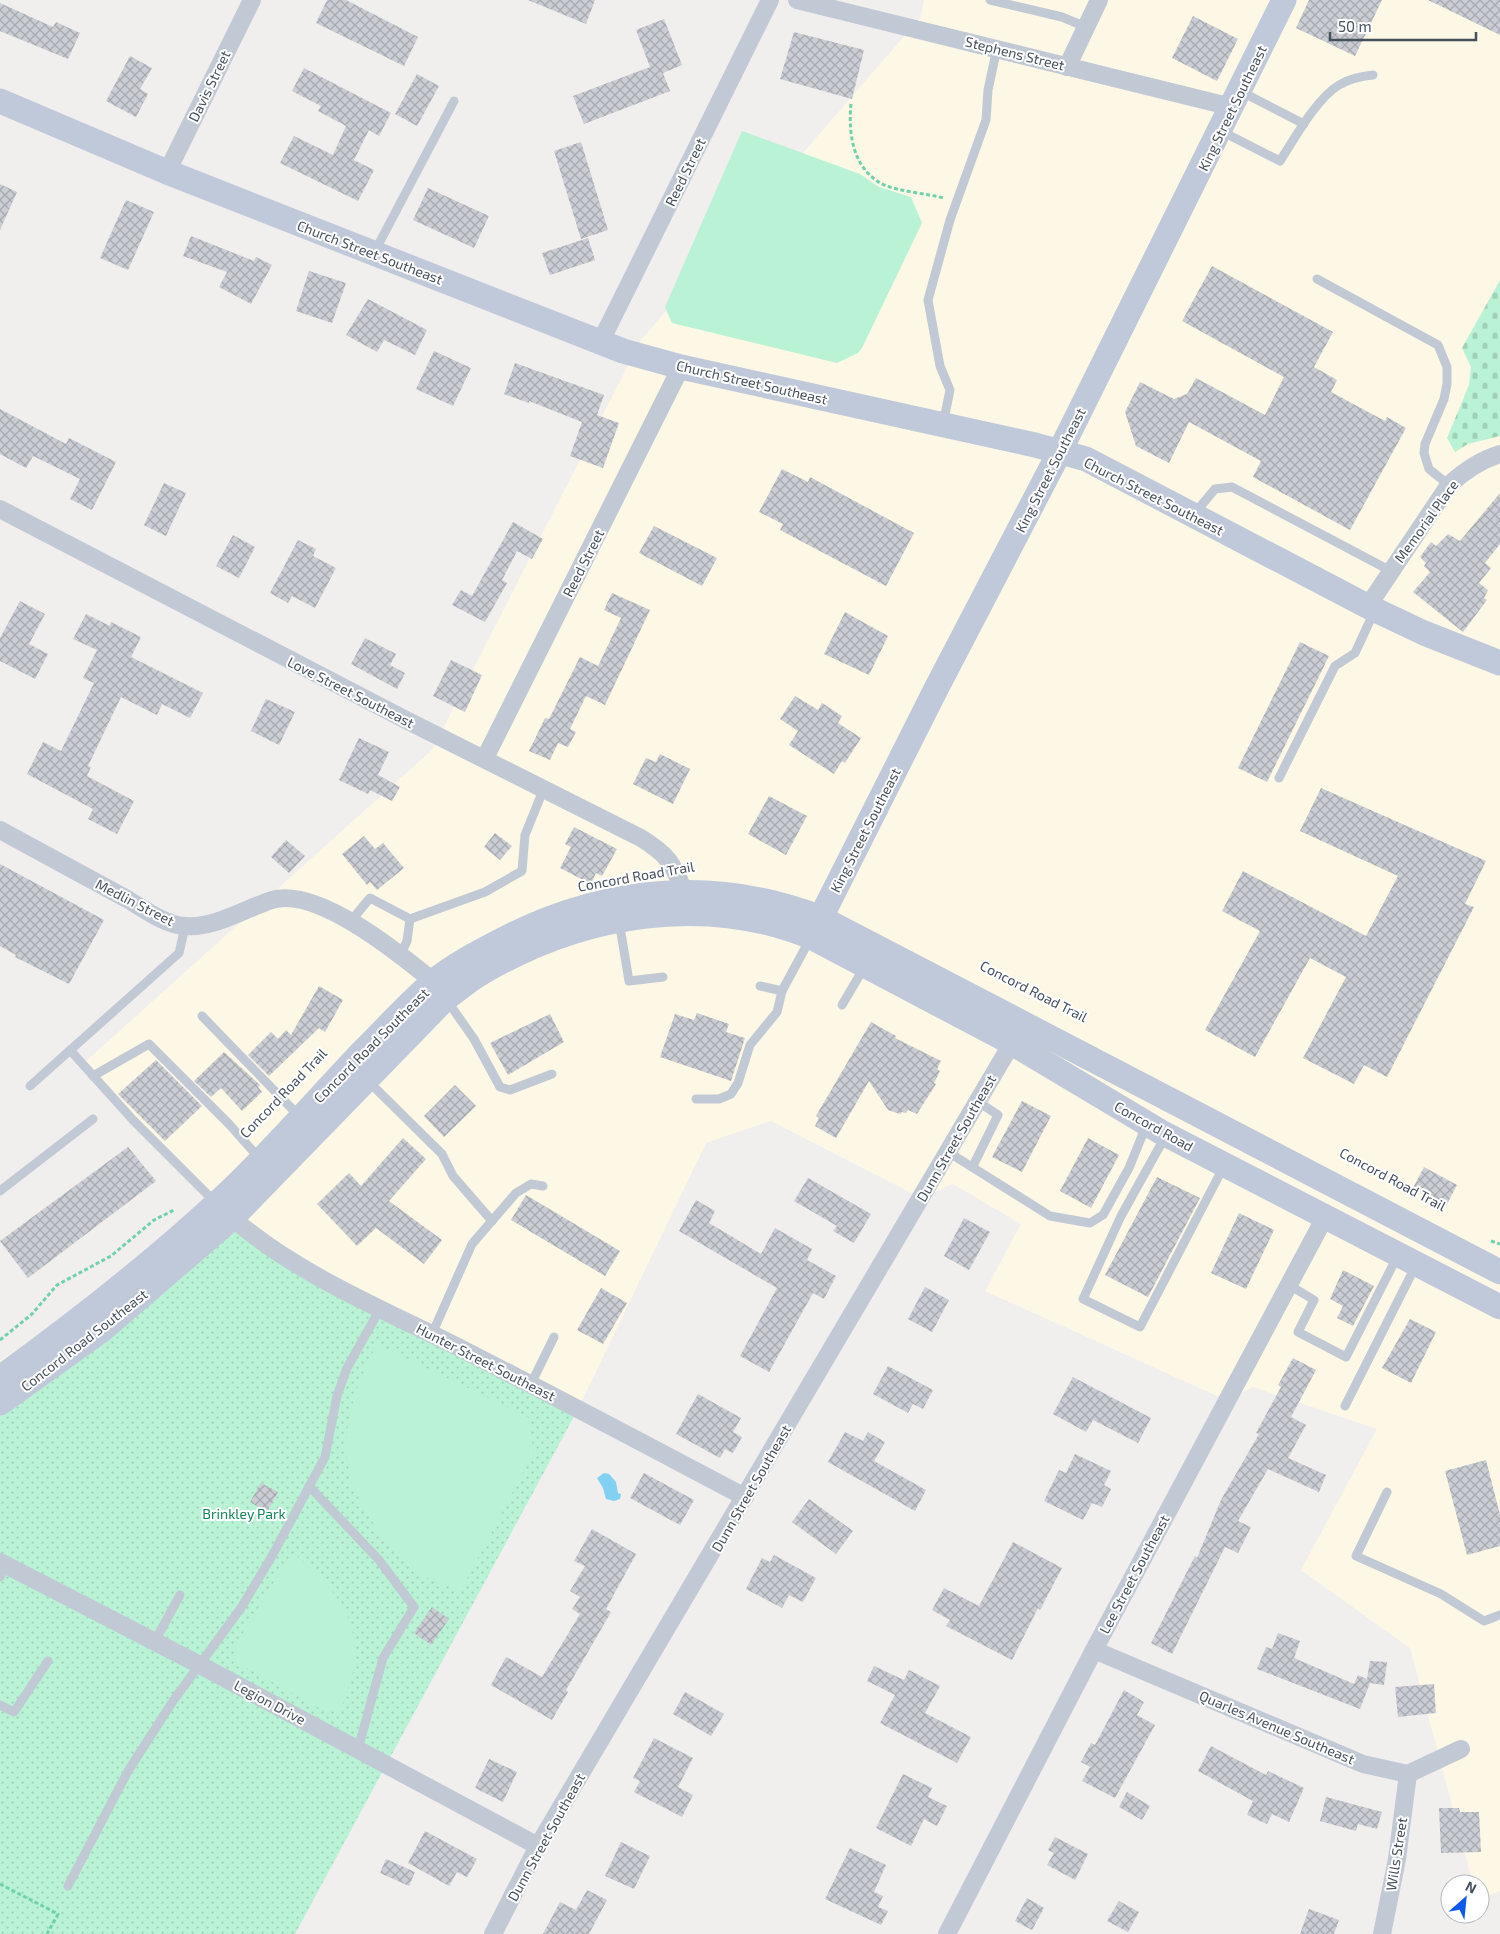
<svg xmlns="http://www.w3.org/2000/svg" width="1500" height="1934" viewBox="0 0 1500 1934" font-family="'Exo 2',sans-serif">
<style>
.commercial{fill:#fdf8e6}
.cemetery{fill:url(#cemetery-stones)}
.park{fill:url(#park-dots)}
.pitch{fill:#b9f2d4}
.water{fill:#83d1f2}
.building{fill:url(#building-cross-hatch)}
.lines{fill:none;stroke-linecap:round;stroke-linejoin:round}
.path{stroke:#6fd2aa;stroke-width:3;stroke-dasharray:4 2.5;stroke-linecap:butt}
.lane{stroke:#c1c9d5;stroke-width:9}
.street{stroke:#c1c9d5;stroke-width:18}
.secondary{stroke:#c0c9d9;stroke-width:25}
.labels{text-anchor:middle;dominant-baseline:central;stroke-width:4;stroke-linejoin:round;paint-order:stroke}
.street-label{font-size:14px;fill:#45505d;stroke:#fff}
.park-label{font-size:14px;fill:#108454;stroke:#fff}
</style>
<defs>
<pattern id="cemetery-stones" width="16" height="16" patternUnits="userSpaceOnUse" patternTransform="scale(1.25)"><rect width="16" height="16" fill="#b9f2d4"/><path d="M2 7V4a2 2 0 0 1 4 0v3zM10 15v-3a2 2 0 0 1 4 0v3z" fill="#a0d1b8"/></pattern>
<pattern id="park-dots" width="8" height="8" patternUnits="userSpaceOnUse" patternTransform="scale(1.25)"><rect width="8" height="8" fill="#b9f2d4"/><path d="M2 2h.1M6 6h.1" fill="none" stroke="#a0d1b8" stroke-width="1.8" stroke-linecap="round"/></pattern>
<pattern id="building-cross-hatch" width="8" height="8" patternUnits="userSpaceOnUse" patternTransform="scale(1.25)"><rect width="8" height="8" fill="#cacdd3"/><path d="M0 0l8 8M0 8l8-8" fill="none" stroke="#a6a9ae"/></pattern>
</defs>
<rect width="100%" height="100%" fill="#f1eeee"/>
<polygon class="commercial" points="924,0 1500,0 1500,1891 1480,1899 1480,1884 1473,1884 1410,1648 1301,1570 1377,1429 1253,1387 1226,1400 985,1291 1021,1224 953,1184 921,1198 771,1121 706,1143 578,1409 0,1385 0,1361 224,1211 133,1120 85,1062 432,750 641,340 920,18"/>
<polygon class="cemetery" points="1500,280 1500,436 1468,444 1455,452 1447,438 1469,385 1471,367 1462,348"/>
<polygon class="park" points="224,1211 257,1240 578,1409 295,1934 0,1934 0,1382"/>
<g class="pitch">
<polygon points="742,131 860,174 879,187 911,197 922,223 862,348 858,353 837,363 672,323 665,307"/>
<path d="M377,1344L528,1417L534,1452L461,1590C418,1578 399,1564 375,1526C367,1513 357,1498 352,1483C337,1436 355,1385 377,1344Z"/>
<path d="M295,1555C328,1583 358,1612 355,1660C354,1675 346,1693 341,1708L328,1713L236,1662L233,1649L290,1556Z"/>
</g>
<polygon class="water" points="604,1473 609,1474 616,1482 618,1493 621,1494 620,1499 614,1501 606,1499 603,1488 597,1478"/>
<g class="building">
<polygon points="327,0 346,0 418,37 404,66 316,23"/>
<polygon points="528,0 595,0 586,24"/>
<polygon points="1309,0 1382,0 1355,56 1296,28"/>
<polygon points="1428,0 1500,0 1500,35"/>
<polygon points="0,3 53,27 56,22 80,33 68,59 0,31"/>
<polygon points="1193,16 1238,39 1217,81 1172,58"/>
<polygon points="664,19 682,65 663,73 670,91 584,124 573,96 650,67 636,30"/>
<polygon points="794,32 864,50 852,99 780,79"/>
<polygon points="130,56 152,68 140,89 148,94 136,117 106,101"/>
<polygon points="304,68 391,113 379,136 369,130 354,160 374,170 358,201 280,163 294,136 333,155 346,126 318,111 321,106 292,91"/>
<polygon points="417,74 439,86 417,126 395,114"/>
<polygon points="581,142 608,230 581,239 554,151"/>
<polygon points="0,184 17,192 0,230"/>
<polygon points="428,188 489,216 474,248 413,220"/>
<polygon points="126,200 154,212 128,270 100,258"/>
<polygon points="191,236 254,261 256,257 272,265 251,304 219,287 227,272 183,256"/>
<polygon points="588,238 595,260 550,275 542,253"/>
<polygon points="1212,266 1333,332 1314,367 1337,380 1331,392 1385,421 1387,417 1406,428 1350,530 1253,477 1261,461 1189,422 1169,463 1136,446 1125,412 1140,382 1174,399 1187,394 1196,378 1265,415 1284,377 1182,321"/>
<polygon points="309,271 346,283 332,323 296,311"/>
<polygon points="368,299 427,330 415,355 384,340 377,352 346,335"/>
<polygon points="434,351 471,368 453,406 416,389"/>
<polygon points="515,363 604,395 597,415 619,423 603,468 570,456 582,422 529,401 529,403 504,394"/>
<polygon points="0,409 66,444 69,438 116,462 92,510 70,499 80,479 33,456 26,468 0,454"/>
<polygon points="782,469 808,482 810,477 914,533 886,586 780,530 783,524 759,512"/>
<polygon points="164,483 186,493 166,536 144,525"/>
<polygon points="1500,493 1500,544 1485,563 1491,568 1479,583 1488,590 1484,598 1487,600 1463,632 1413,592 1430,572 1424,566 1426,563 1420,557 1431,542 1436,546 1448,534 1460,541"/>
<polygon points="513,522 543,539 532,559 517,551 502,580 507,583 485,622 452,605 461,590 472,596"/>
<polygon points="654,526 717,558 702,586 639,553"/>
<polygon points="233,535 255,547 239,578 216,566"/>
<polygon points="298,540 316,549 313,556 336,568 315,608 292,596 288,603 270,593"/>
<polygon points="612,593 650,610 605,705 586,696 570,729 576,732 568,747 558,743 550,760 529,751 545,718 549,719 580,657 598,666 621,618 604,610"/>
<polygon points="20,601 45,614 29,644 48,654 35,679 0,661 0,638"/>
<polygon points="845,612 888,636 869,675 824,654"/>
<polygon points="86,614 110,626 111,622 141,637 131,657 203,693 190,718 162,704 157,715 121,697 88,766 91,767 87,776 134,801 117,834 88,819 93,809 27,774 43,742 61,751 94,683 83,678 97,650 73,639"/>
<polygon points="365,638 396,654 390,665 405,673 397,689 351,664"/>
<polygon points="1300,642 1329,656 1267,782 1238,768"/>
<polygon points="451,660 482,675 465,712 433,696"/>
<polygon points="795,696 818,710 822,703 842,716 838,723 861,738 845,763 842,761 834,774 789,745 798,731 780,719"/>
<polygon points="266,699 295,712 279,745 251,731"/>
<polygon points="359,738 389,752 378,775 400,787 392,801 370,790 368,794 339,780"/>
<polygon points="660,754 690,769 673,804 633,784 646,758 656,762"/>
<polygon points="1321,788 1486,861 1465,904 1474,907 1387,1077 1364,1065 1354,1084 1303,1058 1346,977 1310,958 1255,1057 1205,1030 1260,931 1222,911 1243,871 1366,936 1398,876 1300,831"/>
<polygon points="769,796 807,816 786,855 748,834"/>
<polygon points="574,827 617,849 602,876 596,873 591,884 560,868 571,847 565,844"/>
<polygon points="495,833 512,846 500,860 484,847"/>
<polygon points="364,836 375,849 383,843 404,868 377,890 370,882 367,885 342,854"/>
<polygon points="286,840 305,856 289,873 271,857"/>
<polygon points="0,864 104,920 69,984 15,957 16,955 0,946"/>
<polygon points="319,986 343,1000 325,1032 319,1028 269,1076 248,1055 271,1032 278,1039 286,1030 291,1035"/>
<polygon points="697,1013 729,1024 726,1032 745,1038 731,1081 660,1057 675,1014 694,1020"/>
<polygon points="550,1014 564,1042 508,1075 490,1043"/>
<polygon points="871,1022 896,1036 895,1038 941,1061 937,1069 940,1071 934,1083 936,1084 917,1114 908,1110 906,1113 902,1112 900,1114 888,1110 869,1081 836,1138 815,1126 819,1118 816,1116"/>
<polygon points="224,1052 260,1085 258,1087 262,1092 242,1111 221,1088 211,1097 194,1081"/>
<polygon points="156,1060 202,1106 165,1141 118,1094"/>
<polygon points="455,1085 476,1106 444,1137 424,1116"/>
<polygon points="1022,1101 1051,1116 1022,1172 992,1157"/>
<polygon points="403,1138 426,1159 389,1201 442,1240 424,1264 376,1228 357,1246 317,1204 349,1173 361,1186"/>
<polygon points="1088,1138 1119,1155 1091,1208 1060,1191"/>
<polygon points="128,1147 156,1181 28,1278 0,1241"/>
<polygon points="1424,1167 1457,1185 1446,1206 1413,1188"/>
<polygon points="1157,1177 1200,1198 1148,1297 1105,1275"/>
<polygon points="808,1178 871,1214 854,1243 833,1231 837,1226 794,1201"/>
<polygon points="526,1195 620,1251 605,1276 511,1220"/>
<polygon points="696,1200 715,1211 709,1223 761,1254 775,1228 812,1249 807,1260 836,1276 824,1299 813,1293 769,1372 740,1356 777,1288 679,1231"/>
<polygon points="1239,1213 1274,1230 1246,1289 1211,1273"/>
<polygon points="964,1218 990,1232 969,1270 944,1256"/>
<polygon points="1343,1270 1374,1286 1353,1326 1337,1318 1343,1306 1330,1299"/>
<polygon points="925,1287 949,1300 932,1332 908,1319"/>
<polygon points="601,1288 627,1303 603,1344 577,1330"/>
<polygon points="1410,1319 1436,1332 1411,1383 1382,1368"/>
<polygon points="1293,1358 1316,1370 1291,1417 1306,1425 1288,1458 1326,1475 1319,1492 1268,1469 1238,1521 1251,1527 1238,1553 1225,1547 1172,1654 1151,1643 1195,1556 1197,1558 1221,1500 1259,1434 1256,1433 1281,1387 1278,1385"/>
<polygon points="888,1366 933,1390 923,1409 913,1404 908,1413 873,1394"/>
<polygon points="1073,1377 1151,1418 1138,1443 1093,1420 1086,1432 1053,1414"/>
<polygon points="698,1394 741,1418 733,1432 742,1437 733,1453 725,1449 720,1458 676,1434"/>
<polygon points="845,1432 863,1441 868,1432 885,1442 874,1461 926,1490 915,1511 828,1462"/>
<polygon points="1075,1454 1111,1471 1104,1485 1111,1489 1102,1507 1092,1503 1083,1520 1044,1501 1059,1470 1066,1473"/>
<polygon points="1486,1460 1500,1515 1500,1546 1467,1555 1445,1471"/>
<polygon points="644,1473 694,1500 680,1525 630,1498"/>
<polygon points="261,1483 278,1492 267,1512 250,1502"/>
<polygon points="809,1499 853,1531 836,1554 792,1522"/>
<polygon points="592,1529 636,1554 606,1609 611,1612 566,1690 568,1692 552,1720 491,1685 506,1657 542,1677 580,1614 572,1609 580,1597 570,1591 585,1566 574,1561"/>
<polygon points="1013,1542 1062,1568 1040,1610 1038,1608 1012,1660 946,1626 950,1620 932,1610 944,1588 979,1606"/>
<polygon points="774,1555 816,1578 803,1602 789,1595 782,1608 746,1589 762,1558 770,1562"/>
<polygon points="432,1607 449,1619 431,1645 414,1633"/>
<polygon points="1278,1633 1300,1641 1294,1658 1354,1684 1358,1675 1367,1679 1370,1661 1387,1662 1384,1685 1370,1683 1360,1709 1257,1669 1266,1647 1272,1649"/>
<polygon points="874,1666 904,1680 909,1670 940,1686 925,1713 971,1737 957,1763 880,1723 895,1695 867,1681"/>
<polygon points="1434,1684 1436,1713 1398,1717 1395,1687"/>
<polygon points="1124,1690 1144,1702 1137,1715 1155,1725 1115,1798 1082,1781 1090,1767 1081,1762 1091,1743 1095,1745"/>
<polygon points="685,1692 724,1714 711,1736 673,1714"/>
<polygon points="654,1738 693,1758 678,1787 693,1795 682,1817 634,1792 640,1781 633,1778"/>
<polygon points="1211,1746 1266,1775 1268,1771 1304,1788 1289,1822 1272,1814 1267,1824 1247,1815 1253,1801 1198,1771"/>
<polygon points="489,1759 517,1772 503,1802 475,1788"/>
<polygon points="903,1774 932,1788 928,1797 947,1806 937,1826 924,1819 911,1846 876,1828"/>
<polygon points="1127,1792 1150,1806 1142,1820 1119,1807"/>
<polygon points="1326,1797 1382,1812 1377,1829 1358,1824 1356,1831 1320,1821"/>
<polygon points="1439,1808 1459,1808 1460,1812 1479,1812 1481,1852 1441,1853"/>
<polygon points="425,1831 477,1859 467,1877 457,1872 449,1886 408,1863"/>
<polygon points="1055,1837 1088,1854 1075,1880 1047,1865 1054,1853 1048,1850"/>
<polygon points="621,1842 650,1856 634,1889 605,1876"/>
<polygon points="850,1848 886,1865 874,1892 883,1896 878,1907 888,1911 881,1925 825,1899"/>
<polygon points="386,1859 415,1872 409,1886 380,1873"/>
<polygon points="587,1890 607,1900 589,1934 543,1934 560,1902 576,1910"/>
<polygon points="1027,1898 1044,1908 1032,1930 1015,1921"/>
<polygon points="1119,1901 1139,1912 1128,1932 1107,1921"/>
<polygon points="1309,1909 1339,1920 1334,1934 1300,1934"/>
</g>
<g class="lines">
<g class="path">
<path d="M851,104C848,134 853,170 884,185C898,191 928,194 944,198"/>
<polyline points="1491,1241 1500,1244"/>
<polyline points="0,1340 32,1314 57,1285 111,1256 154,1220 174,1210"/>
<polyline points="0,1884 58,1914 47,1934"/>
</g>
<g class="lane">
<polyline points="990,0 1062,17 1086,27"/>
<polyline points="1240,91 1304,124"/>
<path d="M1221,131L1280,161C1295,138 1316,99 1339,85C1349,79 1362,76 1373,75"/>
<polyline points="375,251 454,101"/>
<polyline points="1317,279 1438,345 1447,367 1447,384 1444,399 1425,444 1424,453 1429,469 1449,485"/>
<polyline points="943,424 950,390 940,366 928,300 950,220 986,120 988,90 997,48"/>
<polyline points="1194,514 1215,489 1232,487 1391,571"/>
<polyline points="1279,778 1335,666 1355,653 1374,612"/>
<polyline points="619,921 629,981 663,977"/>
<polyline points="350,922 370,898 410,919 485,892 522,871 525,835 544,788"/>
<polyline points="400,956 407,941 410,919"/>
<polyline points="760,986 782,991 810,939"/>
<polyline points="446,999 474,1039 500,1087 510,1090 552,1074"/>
<polyline points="842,1005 865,966"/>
<polyline points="202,1016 300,1117"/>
<polyline points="70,1050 133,1120 216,1203"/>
<polyline points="93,1076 149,1044 229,1124 260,1159"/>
<polyline points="367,1080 442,1154 453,1176 492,1221"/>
<polyline points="30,1086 179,953 185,927"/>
<polyline points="696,1099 719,1099 731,1094 738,1083 750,1045 777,1012 782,991"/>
<polyline points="1165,1137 1121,1216 1083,1299 1140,1327 1224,1166"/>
<polyline points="948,1152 1050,1216 1090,1223 1103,1215 1129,1168 1146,1126"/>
<polyline points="973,1166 998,1115 977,1101"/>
<polyline points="0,1191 93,1119"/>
<polyline points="1289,1285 1314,1300 1298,1332 1346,1357 1398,1255"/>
<polyline points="432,1334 472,1244 516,1193 531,1184 543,1186"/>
<polyline points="531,1384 554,1337"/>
<polyline points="1345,1406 1416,1265"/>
<polyline points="309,1486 379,1560 414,1607 383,1658 358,1749"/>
<polyline points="1387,1492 1356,1556 1441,1594 1484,1621 1500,1615"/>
<polyline points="0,1577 6,1565"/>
<polyline points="155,1641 180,1595"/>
<polyline points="0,1705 14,1712 48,1661"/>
<polyline points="68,1886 128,1771 173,1701 241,1608 272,1556 325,1457 337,1396 347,1368 380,1309"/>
</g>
<g class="street">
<polyline points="797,0 1232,107"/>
<polyline points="1067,67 1099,0"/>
<polyline points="167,172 252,0"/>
<polyline points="600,343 770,0"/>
<path d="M0,509L406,720L641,838C668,855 672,862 684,891"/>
<path d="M1369,607L1374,597L1449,485C1464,471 1480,460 1500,454"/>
<polyline points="485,758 681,367"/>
<path d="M0,830C42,853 85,876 127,899C144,909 165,925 185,926C216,928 244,909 272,900C317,886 400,954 434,982"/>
<path d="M232,1218C299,1275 380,1308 458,1347C554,1396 650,1447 745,1497"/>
<polyline points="0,1562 200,1665 538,1846"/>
<polyline points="1094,1650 1363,1764 1408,1774 1461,1749"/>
<polyline points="493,1934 538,1846 1012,1043"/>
<polyline points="947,1934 1094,1650 1325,1217"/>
<polyline points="1382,1934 1397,1859 1408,1774"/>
</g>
<g class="secondary">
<polyline points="0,101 167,172 623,351 681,367 1035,445 1086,459 1369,607 1424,633 1500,663"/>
<polyline points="813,933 937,687 1060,451 1284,0"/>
<path d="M0,1378C80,1320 158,1259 230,1191C277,1146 320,1096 365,1049C387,1027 409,1003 433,982C455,964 481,951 506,938C606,887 716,877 821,918L1500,1272"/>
<path d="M0,1403L103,1329L232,1218L446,998C458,990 470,979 483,972C582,914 703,893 811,937L1012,1043L1161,1132L1500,1307"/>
</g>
</g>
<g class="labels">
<g class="street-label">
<text transform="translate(1015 53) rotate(14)">Stephens Street</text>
<text transform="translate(209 86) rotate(-64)">Davis Street</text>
<text transform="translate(1232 108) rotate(-64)">King Street Southeast</text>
<text transform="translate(685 172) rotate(-64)">Reed Street</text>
<text transform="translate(370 252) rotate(21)">Church Street Southeast</text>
<text transform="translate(752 382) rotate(13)">Church Street Southeast</text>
<text transform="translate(1050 470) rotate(-63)">King Street Southeast</text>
<text transform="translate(1154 496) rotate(27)">Church Street Southeast</text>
<text transform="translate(1426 521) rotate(-54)">Memorial Place</text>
<text transform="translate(583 563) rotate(-63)">Reed Street</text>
<text transform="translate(351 692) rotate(27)">Love Street Southeast</text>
<text transform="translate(865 830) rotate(-63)">King Street Southeast</text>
<text transform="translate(636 876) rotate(-10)">Concord Road Trail</text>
<text transform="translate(135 902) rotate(27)">Medlin Street</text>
<text transform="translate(1034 991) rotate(27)">Concord Road Trail</text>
<text transform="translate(371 1045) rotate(-45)">Concord Road Southeast</text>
<text transform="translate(283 1093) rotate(-46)">Concord Road Trail</text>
<text transform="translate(1154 1126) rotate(29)">Concord Road</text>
<text transform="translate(956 1138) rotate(-60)">Dunn Street Southeast</text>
<text transform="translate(1393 1179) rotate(28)">Concord Road Trail</text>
<text transform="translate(84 1340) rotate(-38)">Concord Road Southeast</text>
<text transform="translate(486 1362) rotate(27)">Hunter Street Southeast</text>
<text transform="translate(751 1488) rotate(-60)">Dunn Street Southeast</text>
<text transform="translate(1134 1574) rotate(-62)">Lee Street Southeast</text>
<text transform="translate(270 1702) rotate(28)">Legion Drive</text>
<text transform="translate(1277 1727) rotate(23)">Quarles Avenue Southeast</text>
<text transform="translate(546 1837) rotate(-61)">Dunn Street Southeast</text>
<text transform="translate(1396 1854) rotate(-81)">Wills Street</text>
</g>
<g class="park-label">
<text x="244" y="1513">Brinkley Park</text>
</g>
</g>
<g transform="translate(1465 1899) rotate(27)"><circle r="24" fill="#ffffff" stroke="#b5b9be"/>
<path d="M0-4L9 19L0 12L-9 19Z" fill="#0c5bed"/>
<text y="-8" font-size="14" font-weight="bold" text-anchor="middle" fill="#45505d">N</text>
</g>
<path d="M1330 32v8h146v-8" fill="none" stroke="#45505d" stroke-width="2.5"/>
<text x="1338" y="32" font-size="15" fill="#45505d" stroke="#ffffff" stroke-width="4" paint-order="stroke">50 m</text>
</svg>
